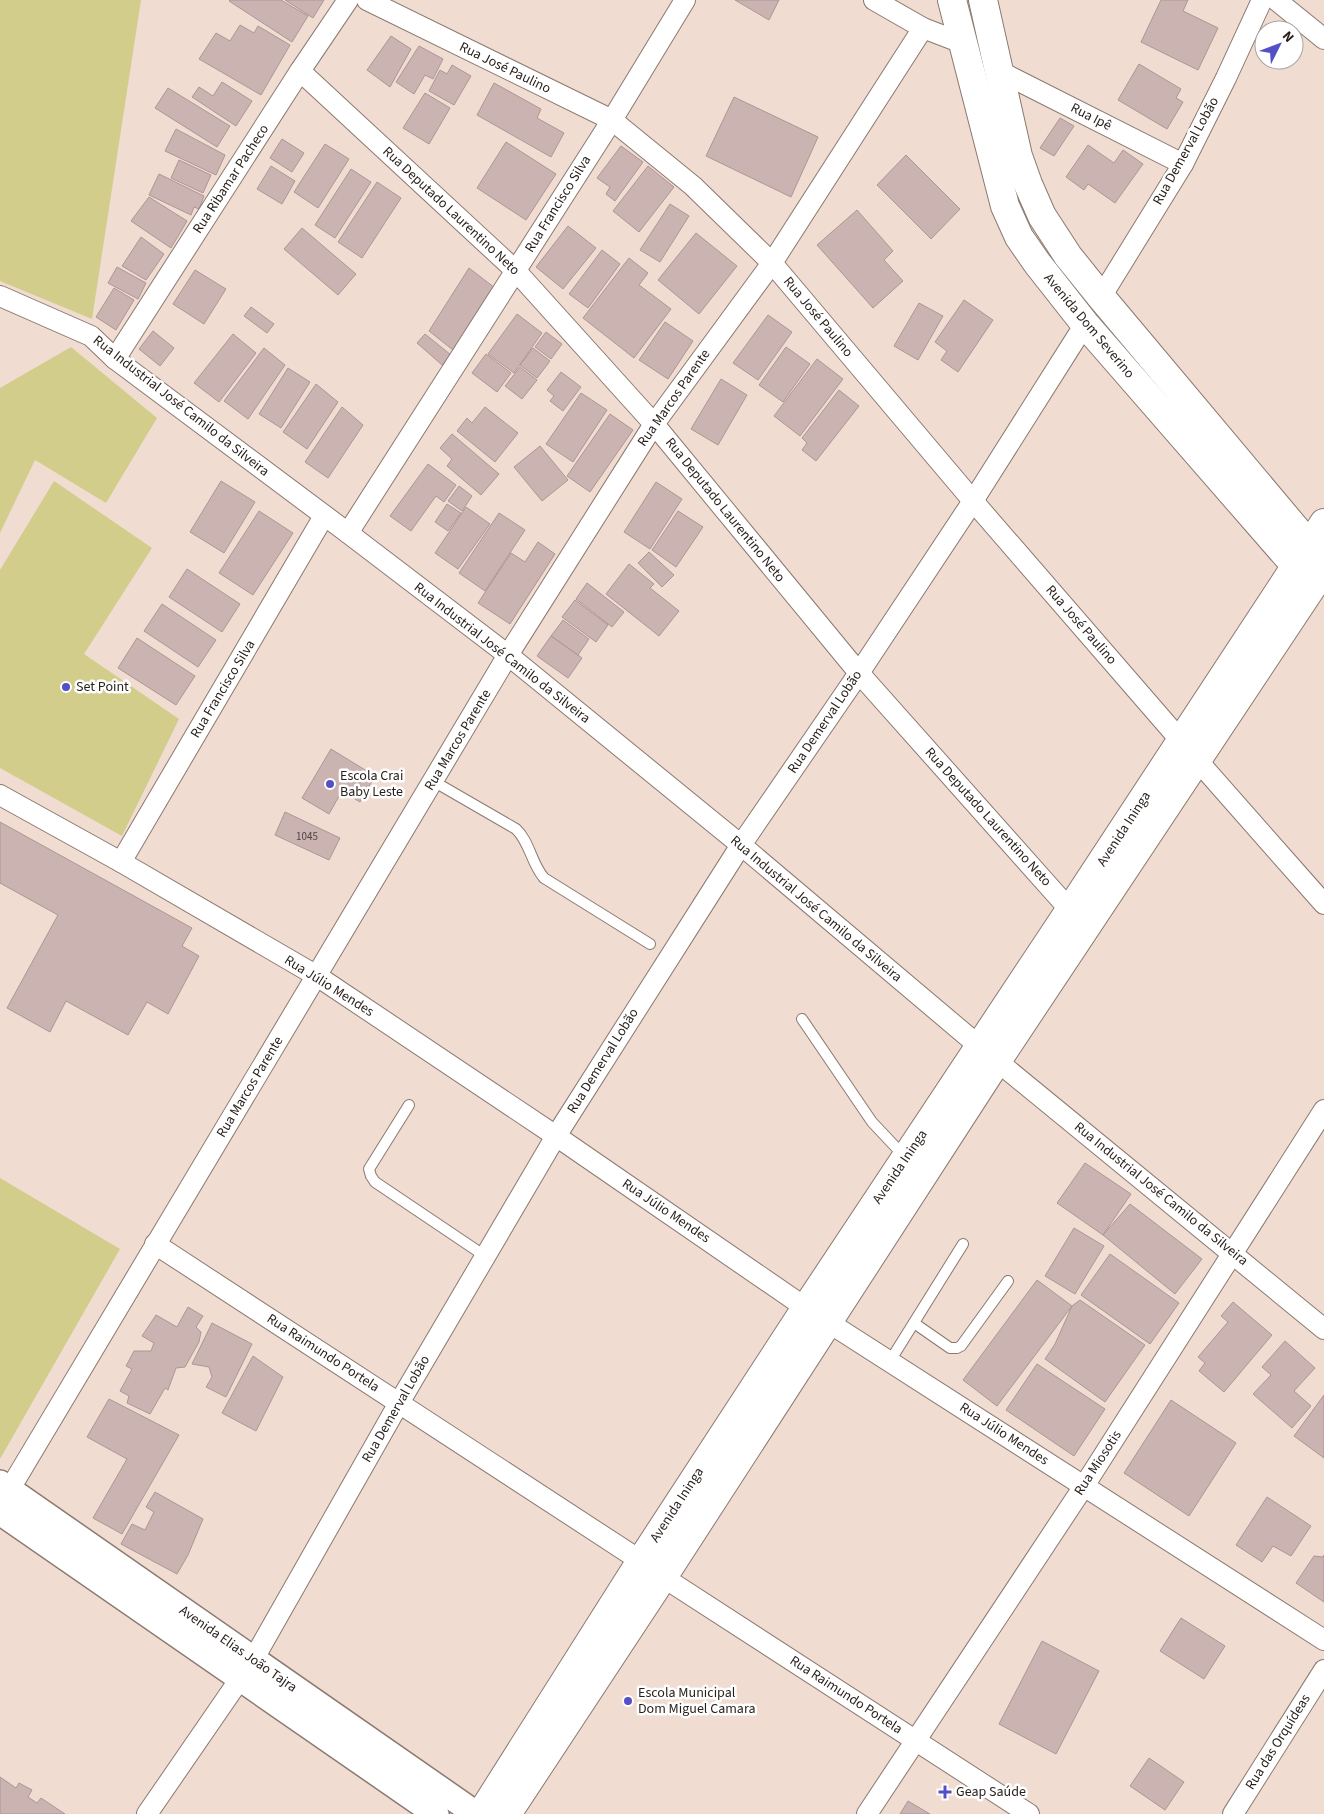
<svg xmlns="http://www.w3.org/2000/svg" width="1324" height="1814" viewBox="0 0 1324 1814" font-family="'Source Sans 3',sans-serif">
<style>
.green{fill:#d3cd8c}
.building{fill:#cab3b0;stroke:#ad9694}
.lines{fill:none;stroke-linecap:round;stroke-linejoin:round}
.service-casing{stroke:#8b796f;stroke-width:12}
.minor-casing{stroke:#8b796f;stroke-width:22}
.tertiary-casing{stroke:#8b796f;stroke-width:28}
.secondary-casing{stroke:#8b796f;stroke-width:30}
.service{stroke:#fff;stroke-width:10}
.minor{stroke:#fff;stroke-width:20}
.tertiary{stroke:#fff;stroke-width:25}
.secondary{stroke:#fff;stroke-width:28}
.poi-dot{fill:#534fc6;stroke:#fff;stroke-width:2}
.labels{text-anchor:middle;dominant-baseline:central;stroke-width:5;stroke-linejoin:round;paint-order:stroke}
.number-label{font-size:11px;fill:#4f4340}
.street-label{font-size:14px;fill:#261e1a;stroke:#fff}
.poi-label{font-size:14px;fill:#261e1a;stroke:#fff;text-anchor:start}
</style>
<rect width="100%" height="100%" fill="#f0dcd1"/>
<g class="green">
<polygon points="0,0 141,0 92,319 0,281"/>
<polygon points="71,347 157,418 106,503 35,460 0,533 0,388"/>
<polygon points="54,481 152,548 84,654 179,719 122,836 0,768 0,570"/>
<polygon points="0,1178 120,1249 0,1459"/>
</g>
<g class="building">
<polygon points="230,0 281,0 308,16 292,42 229,1"/>
<polygon points="285,0 324,0 313,18"/>
<polygon points="735,0 779,0 769,20"/>
<polygon points="1161,0 1188,0 1183,11 1218,28 1198,70 1141,42"/>
<polygon points="240,25 254,33 258,26 290,45 261,95 199,59 216,33 230,41"/>
<polygon points="391,36 411,49 390,87 367,70"/>
<polygon points="419,46 443,59 433,79 425,75 414,94 396,82"/>
<polygon points="1139,64 1181,89 1176,98 1183,102 1167,129 1118,100"/>
<polygon points="452,65 471,76 454,105 429,91 440,70 447,74"/>
<polygon points="222,82 252,101 236,126 192,97 199,87 213,96"/>
<polygon points="494,83 541,109 537,118 564,133 551,157 477,115"/>
<polygon points="168,88 230,126 217,147 155,108"/>
<polygon points="425,93 450,108 429,144 403,128"/>
<polygon points="734,97 818,137 791,197 706,156"/>
<polygon points="1060,118 1074,126 1054,156 1040,148"/>
<polygon points="176,129 225,155 216,175 165,151"/>
<polygon points="282,139 304,153 292,172 270,158"/>
<polygon points="506,142 556,174 526,220 477,188"/>
<polygon points="325,144 349,159 318,208 294,192"/>
<polygon points="1088,145 1114,163 1123,150 1143,164 1115,203 1088,184 1084,190 1066,177"/>
<polygon points="621,146 643,162 615,201 606,194 610,187 597,178"/>
<polygon points="906,155 960,209 931,239 877,185"/>
<polygon points="179,160 211,175 203,193 171,178"/>
<polygon points="271,166 295,181 282,204 257,189"/>
<polygon points="648,166 674,187 639,232 613,211"/>
<polygon points="351,169 371,182 335,238 315,225"/>
<polygon points="159,174 204,196 199,209 194,207 191,215 149,195"/>
<polygon points="377,182 401,198 362,258 338,242"/>
<polygon points="149,197 187,221 171,248 131,221"/>
<polygon points="670,204 689,216 660,262 640,250"/>
<polygon points="857,210 893,251 884,260 903,281 873,308 817,245"/>
<polygon points="568,226 596,248 563,289 536,267"/>
<polygon points="302,228 356,274 338,295 284,249"/>
<polygon points="696,233 737,266 699,314 658,280"/>
<polygon points="141,237 164,254 146,280 122,266"/>
<polygon points="602,250 620,264 588,308 569,294"/>
<polygon points="629,258 648,273 639,285 671,309 634,358 583,318"/>
<polygon points="117,267 146,283 138,299 108,283"/>
<polygon points="469,268 495,288 453,350 429,331"/>
<polygon points="195,270 226,289 204,324 173,304"/>
<polygon points="114,288 134,300 116,330 96,317"/>
<polygon points="964,300 993,320 958,372 941,360 947,351 935,342"/>
<polygon points="919,303 943,316 918,360 894,346"/>
<polygon points="251,307 274,324 267,333 244,316"/>
<polygon points="517,314 542,333 514,373 488,354"/>
<polygon points="768,315 792,332 758,380 733,363"/>
<polygon points="665,322 693,341 668,379 639,360"/>
<polygon points="153,331 174,348 160,366 139,349"/>
<polygon points="546,332 562,344 551,359 535,347"/>
<polygon points="233,334 256,353 219,402 194,383"/>
<polygon points="425,334 451,355 442,365 417,343"/>
<polygon points="786,347 810,364 783,402 759,385"/>
<polygon points="264,348 285,365 248,419 224,401"/>
<polygon points="533,348 550,361 537,378 520,365"/>
<polygon points="486,354 511,373 497,392 472,373"/>
<polygon points="817,359 843,379 800,436 774,416"/>
<polygon points="520,367 537,380 522,399 505,386"/>
<polygon points="288,368 310,382 281,428 259,414"/>
<polygon points="561,372 581,387 563,411 550,401 554,396 547,390"/>
<polygon points="721,379 747,395 718,445 691,429"/>
<polygon points="316,384 338,402 307,449 283,432"/>
<polygon points="839,390 859,406 816,461 802,450 807,443 802,438"/>
<polygon points="581,393 607,410 573,462 546,444"/>
<polygon points="342,407 363,425 328,478 305,462"/>
<polygon points="485,407 518,433 495,462 457,431 467,418 472,423"/>
<polygon points="610,414 633,430 590,492 567,476"/>
<polygon points="452,434 499,474 481,495 447,466 452,459 440,448"/>
<polygon points="540,446 568,480 542,501 514,467"/>
<polygon points="428,464 456,485 444,502 436,496 411,531 390,516"/>
<polygon points="221,481 255,502 224,553 190,532"/>
<polygon points="656,482 682,499 650,549 624,532"/>
<polygon points="459,486 472,496 462,511 448,501"/>
<polygon points="447,504 461,513 448,531 435,522"/>
<polygon points="466,507 490,524 458,569 435,553"/>
<polygon points="259,511 293,533 253,595 219,573"/>
<polygon points="678,511 703,527 676,567 652,550"/>
<polygon points="499,513 525,530 485,591 459,573"/>
<polygon points="538,542 555,554 510,624 478,603 511,553 525,562"/>
<polygon points="649,552 674,575 662,587 638,563"/>
<polygon points="629,564 654,584 650,588 679,611 659,636 606,594"/>
<polygon points="187,569 240,604 222,632 169,597"/>
<polygon points="587,583 624,612 612,627 576,599"/>
<polygon points="575,600 608,625 596,642 562,617"/>
<polygon points="162,604 216,640 198,667 144,631"/>
<polygon points="563,620 589,639 578,655 551,636"/>
<polygon points="551,636 582,658 568,678 537,656"/>
<polygon points="137,638 195,676 176,705 118,668"/>
<polygon points="331,749 375,776 360,802 342,791 329,814 302,798"/>
<polygon points="285,812 340,838 329,860 275,835"/>
<polygon points="0,822 192,928 182,946 199,956 168,1014 147,1002 128,1035 66,1001 50,1032 7,1008 58,915 0,883"/>
<polygon points="1085,1163 1131,1194 1103,1235 1057,1203"/>
<polygon points="1130,1204 1202,1259 1175,1294 1103,1235"/>
<polygon points="1074,1228 1104,1246 1075,1294 1045,1276"/>
<polygon points="1110,1254 1179,1303 1150,1344 1081,1295"/>
<polygon points="1037,1280 1072,1306 997,1406 963,1380"/>
<polygon points="1080,1300 1145,1345 1105,1402 1045,1359 1055,1344 1072,1306"/>
<polygon points="1233,1302 1272,1335 1224,1392 1199,1371 1205,1363 1198,1357 1228,1322 1221,1316"/>
<polygon points="188,1307 203,1316 196,1327 201,1332 199,1342 185,1367 176,1368 168,1390 165,1388 150,1414 127,1403 129,1396 120,1391 132,1369 126,1366 134,1351 151,1351 154,1343 142,1336 156,1315 177,1327"/>
<polygon points="212,1323 252,1344 226,1397 206,1387 212,1377 209,1367 192,1364"/>
<polygon points="1285,1341 1315,1368 1294,1391 1311,1406 1292,1428 1253,1394 1271,1375 1262,1367"/>
<polygon points="253,1356 283,1377 256,1431 222,1413"/>
<polygon points="1037,1364 1105,1409 1074,1456 1006,1410"/>
<polygon points="1324,1395 1324,1458 1294,1436"/>
<polygon points="109,1399 179,1435 122,1534 93,1518 127,1459 87,1437"/>
<polygon points="1171,1400 1236,1443 1189,1516 1124,1473"/>
<polygon points="155,1492 203,1519 188,1555 177,1574 121,1544 132,1524 145,1530 154,1512 146,1507"/>
<polygon points="1267,1497 1311,1526 1291,1556 1273,1546 1262,1562 1236,1545"/>
<polygon points="1324,1555 1324,1602 1296,1583 1314,1556 1323,1557"/>
<polygon points="1181,1618 1225,1646 1204,1679 1160,1651"/>
<polygon points="1042,1641 1099,1671 1056,1754 999,1724"/>
<polygon points="1149,1758 1184,1782 1165,1810 1130,1786"/>
<polygon points="0,1777 16,1788 19,1783 32,1790 28,1797 37,1803 41,1798 65,1814 0,1814"/>
<polygon points="908,1801 930,1814 900,1814"/>
</g>
<g class="lines">
<defs>
<g id="service">
<path d="M433,781L516,829C530,842 531,863 544,878L650,944"/>
<polyline points="802,1019 872,1122 904,1156"/>
<polyline points="409,1105 369,1169 371,1176 375,1182 485,1256"/>
<polyline points="914,1323 950,1348 957,1348 961,1346 1008,1281"/>
<polyline points="890,1361 963,1244"/>
</g>
<g id="minor">
<polyline points="367,0 612,120 693,186 772,263 973,501 1181,741"/>
<polyline points="874,0 923,28 962,43"/>
<polyline points="1276,0 1324,39"/>
<polyline points="300,71 516,271 654,424 859,673 1070,910 1080,918"/>
<polyline points="999,71 1183,164"/>
<polyline points="0,296 91,336 115,359 348,533 508,655 741,845 979,1046"/>
<polyline points="1101,297 1183,164 1226,78 1262,0"/>
<polyline points="115,359 300,71 348,0"/>
<polyline points="348,533 612,120 685,0"/>
<polyline points="1197,760 1324,904"/>
<polyline points="0,795 121,862 317,976 556,1136 806,1308 1324,1640"/>
<polyline points="121,862 324,516"/>
<polyline points="997,1061 1324,1329"/>
<polyline points="155,1244 641,1561"/>
<polyline points="2,1502 508,655 654,424 772,263 923,28"/>
<polyline points="663,1577 1029,1814"/>
<polyline points="147,1814 253,1660 399,1403 556,1136 741,845 859,673 973,501 1085,324"/>
<polyline points="867,1814 1084,1486 1324,1110"/>
<polyline points="1233,1814 1324,1670"/>
</g>
<g id="tertiary">
<polyline points="0,1483 476,1814"/>
<polyline points="0,1512 436,1814"/>
</g>
<g id="secondary">
<polyline points="952,0 1005,206 1019,237 1037,263 1085,324 1307,579"/>
<polyline points="983,0 1018,156 1028,184 1042,216 1068,256 1101,297 1320,558"/>
<polyline points="481,1814 641,1561 806,1308 1070,910 1324,523"/>
<polyline points="507,1814 663,1577 997,1061 1324,569"/>
</g>
</defs>
<use href="#service" class="service-casing"/>
<use href="#minor" class="minor-casing"/>
<use href="#tertiary" class="tertiary-casing"/>
<use href="#secondary" class="secondary-casing"/>
<use href="#service" class="service"/>
<use href="#minor" class="minor"/>
<use href="#tertiary" class="tertiary"/>
<use href="#secondary" class="secondary"/>
</g>
<g class="poi-dot">
<circle cx="66" cy="687" r="5"/>
<circle cx="330" cy="784" r="5"/>
<circle cx="628" cy="1701" r="5"/>
<path d="M942.5 1784.5h5v5h5v5h-5v5h-5v-5h-5v-5h5z"/>
</g>
<g class="labels">
<g class="number-label">
<text x="307" y="836">1045</text>
</g>
<g class="street-label">
<text transform="translate(505 68) rotate(26)">Rua José Paulino</text>
<text transform="translate(1091 117) rotate(27)">Rua Ipê</text>
<text transform="translate(1186 151) rotate(-61)">Rua Demerval Lobão</text>
<text transform="translate(231 179) rotate(-57)">Rua Ribamar Pacheco</text>
<text transform="translate(558 204) rotate(-58)">Rua Francisco Silva</text>
<text transform="translate(451 211) rotate(43)">Rua Deputado Laurentino Neto</text>
<text transform="translate(818 317) rotate(50)">Rua José Paulino</text>
<text transform="translate(1089 326) rotate(50)">Avenida Dom Severino</text>
<text transform="translate(674 398) rotate(-55)">Rua Marcos Parente</text>
<text transform="translate(181 406) rotate(38)">Rua Industrial José Camilo da Silveira</text>
<text transform="translate(725 510) rotate(51)">Rua Deputado Laurentino Neto</text>
<text transform="translate(1081 625) rotate(49)">Rua José Paulino</text>
<text transform="translate(502 653) rotate(38)">Rua Industrial José Camilo da Silveira</text>
<text transform="translate(223 689) rotate(-59)">Rua Francisco Silva</text>
<text transform="translate(825 722) rotate(-56)">Rua Demerval Lobão</text>
<text transform="translate(458 740) rotate(-59)">Rua Marcos Parente</text>
<text transform="translate(988 817) rotate(48)">Rua Deputado Laurentino Neto</text>
<text transform="translate(1124 829) rotate(-57)">Avenida Ininga</text>
<text transform="translate(816 909) rotate(40)">Rua Industrial José Camilo da Silveira</text>
<text transform="translate(329 986) rotate(32)">Rua Júlio Mendes</text>
<text transform="translate(603 1061) rotate(-58)">Rua Demerval Lobão</text>
<text transform="translate(250 1087) rotate(-59)">Rua Marcos Parente</text>
<text transform="translate(900 1167) rotate(-56)">Avenida Ininga</text>
<text transform="translate(1161 1194) rotate(39)">Rua Industrial José Camilo da Silveira</text>
<text transform="translate(666 1211) rotate(34)">Rua Júlio Mendes</text>
<text transform="translate(323 1353) rotate(33)">Rua Raimundo Portela</text>
<text transform="translate(396 1409) rotate(-60)">Rua Demerval Lobão</text>
<text transform="translate(1004 1434) rotate(33)">Rua Júlio Mendes</text>
<text transform="translate(1098 1463) rotate(-57)">Rua Miosotis</text>
<text transform="translate(677 1505) rotate(-57)">Avenida Ininga</text>
<text transform="translate(238 1649) rotate(35)">Avenida Elias João Tajra</text>
<text transform="translate(846 1695) rotate(33)">Rua Raimundo Portela</text>
<text transform="translate(1278 1742) rotate(-58)">Rua das Orquídeas</text>
</g>
<g class="poi-label">
<text x="76" y="687">Set Point</text>
<text x="340" y="776">Escola Crai<tspan x="340" dy="16">Baby Leste</tspan></text>
<text x="638" y="1693">Escola Municipal<tspan x="638" dy="16">Dom Miguel Camara</tspan></text>
<text x="956" y="1792">Geap Saúde</text>
</g>
</g>
<g transform="translate(1279 45) rotate(48)"><circle r="24" fill="#ffffff" stroke="#a8a5a3"/>
<path d="M0-4L9 19L0 12L-9 19Z" fill="#534fc6"/>
<text y="-8" font-size="14" font-weight="bold" text-anchor="middle" fill="#261e1a">N</text>
</g>
</svg>
